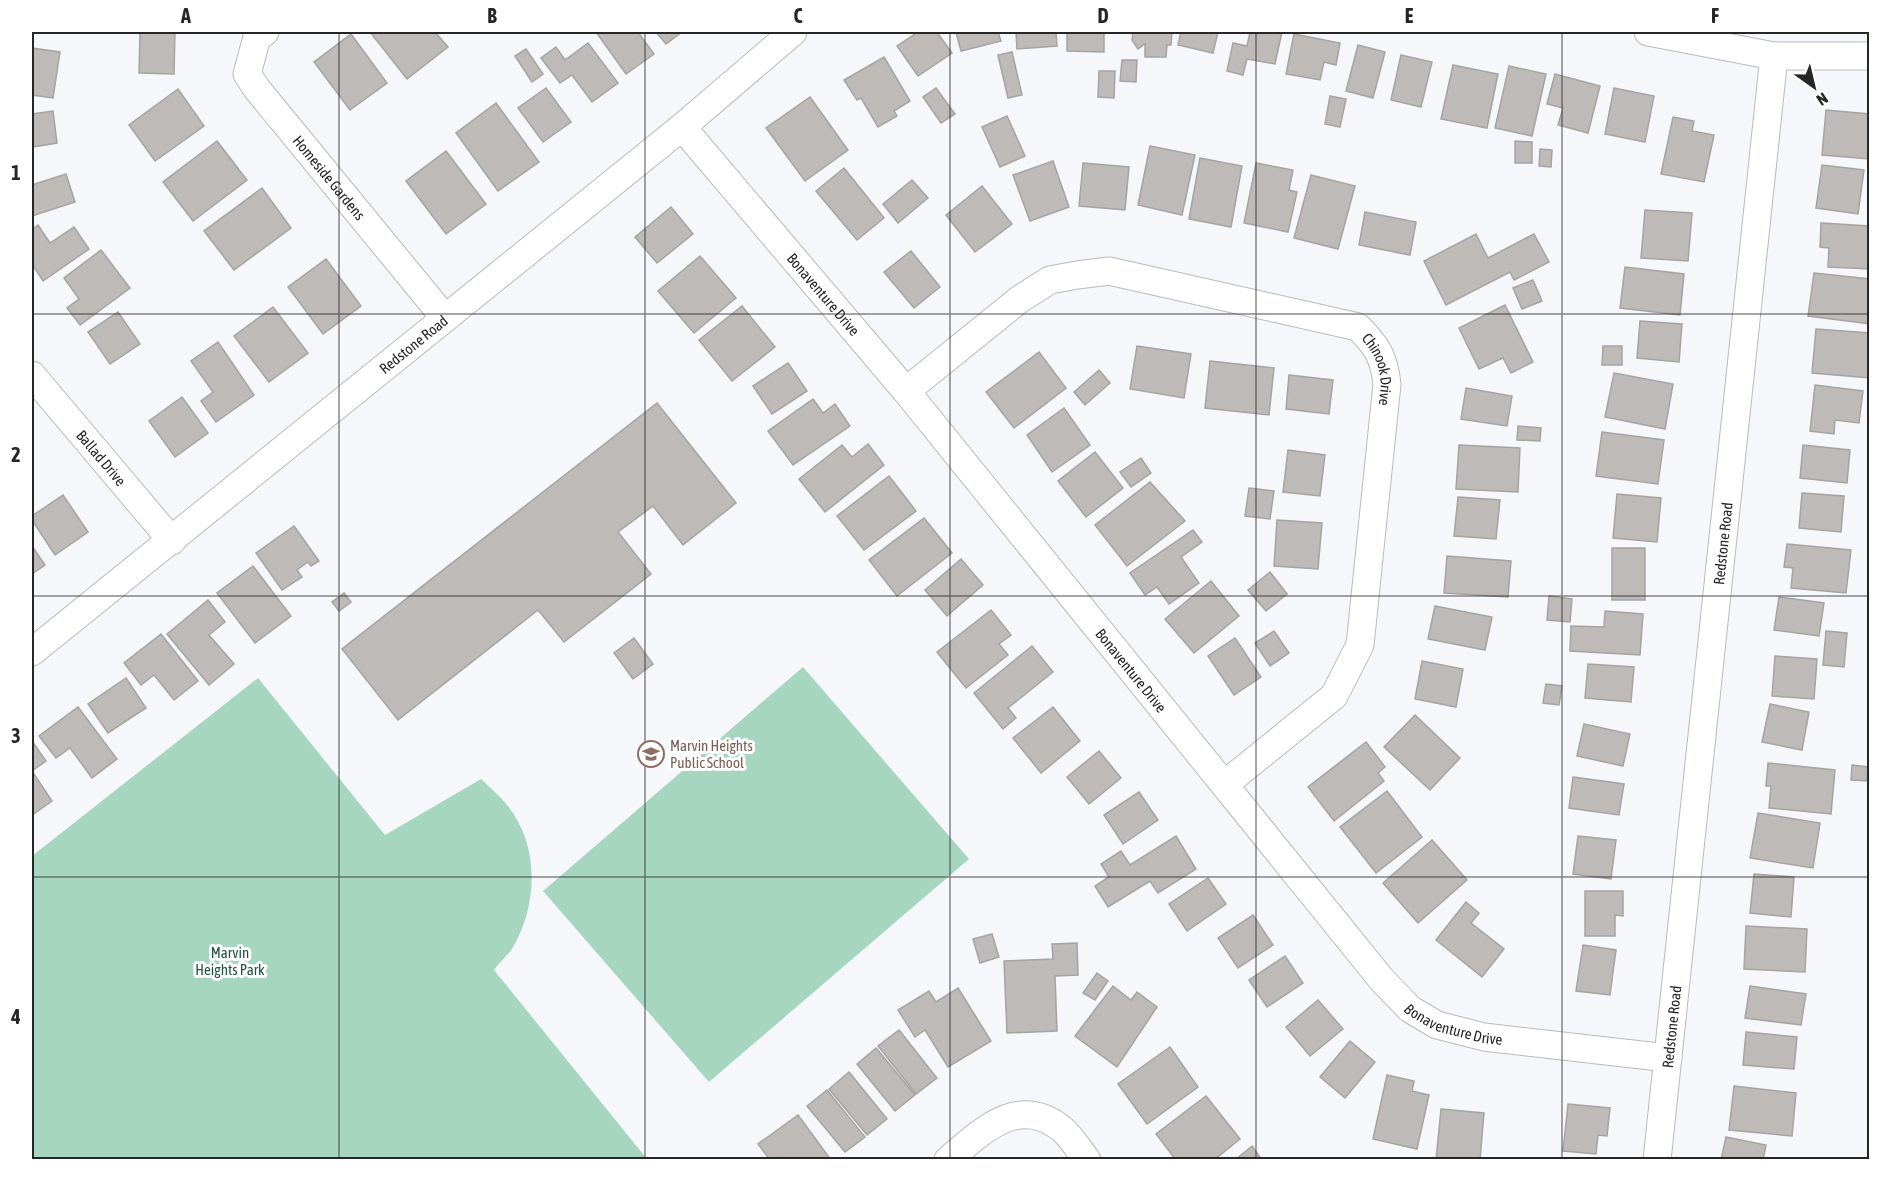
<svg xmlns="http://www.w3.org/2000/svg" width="1901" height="1191" viewBox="0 0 1901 1191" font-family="'Asap Condensed',sans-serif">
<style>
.green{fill:#a6d6bf}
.building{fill:#bdbab8;stroke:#a6a3a1;stroke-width:1.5}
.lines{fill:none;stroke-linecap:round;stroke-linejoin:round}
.street-casing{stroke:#bababe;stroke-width:29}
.street{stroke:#fff;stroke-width:27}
.grid{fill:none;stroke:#262627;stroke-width:1.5;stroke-opacity:0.55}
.labels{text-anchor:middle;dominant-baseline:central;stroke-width:6;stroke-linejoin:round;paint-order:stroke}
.street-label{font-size:15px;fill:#262627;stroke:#fff}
.education-label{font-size:15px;fill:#785e54;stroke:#fff;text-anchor:start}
.park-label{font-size:15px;fill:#1e533e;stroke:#fff}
.neatline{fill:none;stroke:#262627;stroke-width:2}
.grid-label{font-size:20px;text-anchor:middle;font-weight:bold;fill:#262627}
</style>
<rect width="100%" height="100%" fill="#f6f7fb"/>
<g class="green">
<polygon points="803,667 969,859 709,1082 543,891"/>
<path d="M258,678L385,835L481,779C489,787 499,795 507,805C540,845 538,906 512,949C507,956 499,963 494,970L647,1159H32V856Z"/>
</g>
<g class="building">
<polygon points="140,32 175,32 174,74 139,73"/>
<polygon points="370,32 435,32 448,47 407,79"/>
<polygon points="596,32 638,32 654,54 626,74"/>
<polygon points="656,32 682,32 666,44"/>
<polygon points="918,32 937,32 952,53 918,76 897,46"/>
<polygon points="956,32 998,32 1001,41 961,51"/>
<polygon points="1016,32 1056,32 1057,46 1017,49"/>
<polygon points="1067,32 1104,32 1104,52 1067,51"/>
<polygon points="1133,32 1172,32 1171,45 1167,45 1166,57 1145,57 1145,44 1138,49 1132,40"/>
<polygon points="1181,32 1218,32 1213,53 1178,45"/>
<polygon points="1250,32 1282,32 1275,64 1247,59 1243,75 1227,71 1233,43 1247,46"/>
<polygon points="351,34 387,83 350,110 314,62"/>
<polygon points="1294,34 1340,43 1336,65 1324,62 1320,80 1286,74"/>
<polygon points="588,43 618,83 592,102 572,75 560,83 541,58 556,47 565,60"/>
<polygon points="1358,45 1385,52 1373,98 1346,91"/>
<polygon points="32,48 60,52 53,98 32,95"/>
<polygon points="526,49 543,74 532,82 515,56"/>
<polygon points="1012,52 1022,95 1008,98 998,55"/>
<polygon points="1401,55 1432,62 1421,107 1391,100"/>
<polygon points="884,57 910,101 894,111 897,116 878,127 861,98 857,100 844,80"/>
<polygon points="1122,60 1137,60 1136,82 1120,81"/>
<polygon points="1453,65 1498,74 1487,128 1441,119"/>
<polygon points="1509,66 1546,74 1532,136 1495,128"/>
<polygon points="1099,71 1115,71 1114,98 1098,97"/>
<polygon points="1555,74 1600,86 1588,133 1558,125 1563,108 1547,104"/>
<polygon points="546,88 571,122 543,142 518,108"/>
<polygon points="936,88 955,114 941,123 923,97"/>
<polygon points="1614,88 1654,96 1645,142 1605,134"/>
<polygon points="178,89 204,126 155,161 129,125"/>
<polygon points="1330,96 1346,99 1340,127 1325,124"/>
<polygon points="810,97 848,150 805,181 766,128"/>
<polygon points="496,103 539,162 498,191 456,133"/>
<polygon points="1826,110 1870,114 1870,159 1822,155"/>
<polygon points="53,111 57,143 32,147 32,114"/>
<polygon points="1007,116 1025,156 1000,167 982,127"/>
<polygon points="1673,117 1694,121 1692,131 1714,135 1704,182 1661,174"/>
<polygon points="217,141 247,180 193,221 163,182"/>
<polygon points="1515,141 1532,142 1532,163 1515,163"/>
<polygon points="1150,146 1195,155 1182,215 1138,205"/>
<polygon points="1540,149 1552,150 1551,167 1539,166"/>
<polygon points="446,151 486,204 446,234 406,181"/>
<polygon points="1200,158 1242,166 1231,227 1189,219"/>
<polygon points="1053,161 1069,207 1030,221 1013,175"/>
<polygon points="1083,163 1129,167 1125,210 1079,206"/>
<polygon points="1256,163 1293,170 1289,190 1297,192 1288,232 1244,223"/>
<polygon points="1822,165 1864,170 1858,214 1816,208"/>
<polygon points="844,168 884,218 857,240 816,191"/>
<polygon points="66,174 75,202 32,216 32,182 32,185"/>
<polygon points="1311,175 1355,186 1338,249 1294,238"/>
<polygon points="912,180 928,198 898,223 883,204"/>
<polygon points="982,186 1012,224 975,252 946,215"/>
<polygon points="262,188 291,228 234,270 204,231"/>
<polygon points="671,207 693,234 657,263 635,237"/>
<polygon points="1645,210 1692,213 1688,261 1641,258"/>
<polygon points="1365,212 1416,222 1410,255 1359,245"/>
<polygon points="1821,223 1870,226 1870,269 1828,267 1829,248 1820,247"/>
<polygon points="38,225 50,243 74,227 89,249 43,281 32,264 32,230"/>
<polygon points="1476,234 1488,258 1534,234 1549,262 1514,280 1510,272 1446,305 1424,261"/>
<polygon points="101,250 130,288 80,325 67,308 79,299 64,278"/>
<polygon points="911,251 940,287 914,308 884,272"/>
<polygon points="700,256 736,298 694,333 658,291"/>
<polygon points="326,259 361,306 323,334 288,287"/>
<polygon points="1625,267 1684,274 1680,315 1620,308"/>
<polygon points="1814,273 1870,279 1870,324 1808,316"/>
<polygon points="1533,280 1542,301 1522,309 1513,288"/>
<polygon points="1505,305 1533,362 1511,373 1503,358 1479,369 1459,328"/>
<polygon points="742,306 775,347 732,381 699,340"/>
<polygon points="273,307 308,353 269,382 234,336"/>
<polygon points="118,312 140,344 110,364 88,332"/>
<polygon points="1640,321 1682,324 1679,362 1637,358"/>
<polygon points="1816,329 1870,333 1870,378 1812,373"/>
<polygon points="218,342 254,395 216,422 201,401 213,392 191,361"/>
<polygon points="1137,346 1191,354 1184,398 1130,389"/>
<polygon points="1603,346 1622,346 1622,365 1602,365"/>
<polygon points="1039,352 1066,388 1014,428 986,392"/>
<polygon points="1210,361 1274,368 1269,415 1205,408"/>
<polygon points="788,363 807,391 772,414 753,386"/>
<polygon points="1099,370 1110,383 1085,405 1074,392"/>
<polygon points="1614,373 1673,384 1665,429 1605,417"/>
<polygon points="1289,375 1333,380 1329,414 1286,409"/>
<polygon points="1815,385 1863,391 1859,423 1835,420 1834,434 1810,431"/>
<polygon points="1466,388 1512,396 1507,426 1461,419"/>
<polygon points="182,397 208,433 175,457 149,421"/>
<polygon points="813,399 823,413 835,404 850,426 793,465 768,431"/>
<polygon points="657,403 736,503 683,545 653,506 618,532 651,574 564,642 538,610 398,720 342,649"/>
<polygon points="1064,408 1090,445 1052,472 1027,435"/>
<polygon points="1518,426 1541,428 1540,441 1517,440"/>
<polygon points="1602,432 1664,440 1658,484 1596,476"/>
<polygon points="868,444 884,465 825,512 799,479 842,445 852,457"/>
<polygon points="1459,445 1520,448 1518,492 1456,489"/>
<polygon points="1803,445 1850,450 1847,483 1800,478"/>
<polygon points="1288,450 1325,455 1320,496 1283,492"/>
<polygon points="1095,452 1123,488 1086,517 1058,481"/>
<polygon points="1141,458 1151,473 1131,487 1120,472"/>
<polygon points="889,476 916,511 864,550 837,516"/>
<polygon points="1150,482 1185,521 1127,566 1095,525"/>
<polygon points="1249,488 1274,491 1270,519 1245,516"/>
<polygon points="1802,493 1844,496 1841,532 1799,528"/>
<polygon points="1617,494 1661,498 1657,542 1613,538"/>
<polygon points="63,495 88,532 55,555 32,520 32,516"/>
<polygon points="1458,497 1500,500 1496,539 1454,536"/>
<polygon points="924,518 952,553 897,596 869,560"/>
<polygon points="1277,520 1322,523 1318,569 1274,566"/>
<polygon points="294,526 319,561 311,566 308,562 297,570 302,577 282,590 256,553"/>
<polygon points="1193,530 1202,542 1181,557 1199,583 1169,604 1157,587 1145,595 1130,573"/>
<polygon points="1787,544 1851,550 1846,593 1791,588 1793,568 1784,567"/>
<polygon points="32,546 45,565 32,574"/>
<rect x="1612" y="548" width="33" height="52"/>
<polygon points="1447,556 1511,561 1508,597 1444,593"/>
<polygon points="961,559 983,585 947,616 925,590"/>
<polygon points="253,566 291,616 255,643 217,593"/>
<polygon points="1270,572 1287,594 1266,611 1248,590"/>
<polygon points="1211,581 1239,616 1194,653 1165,619"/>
<polygon points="344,593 351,602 339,611 332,602"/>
<polygon points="1549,596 1572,599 1570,622 1547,620"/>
<polygon points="1779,597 1824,603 1819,636 1774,630"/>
<polygon points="208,600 225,622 209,635 234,664 209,685 167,634"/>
<polygon points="1435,606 1492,617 1485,650 1428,639"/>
<polygon points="991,610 1011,635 999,644 1008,655 966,688 937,652"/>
<polygon points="1605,611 1643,614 1640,655 1570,651 1571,626 1604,627"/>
<polygon points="1274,631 1289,653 1270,666 1255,643"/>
<polygon points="1826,631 1847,633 1844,667 1823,665"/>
<polygon points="161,634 198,681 174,700 154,675 141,685 124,663"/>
<polygon points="634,638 653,664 633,679 614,653"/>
<polygon points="1235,638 1261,677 1234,695 1208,656"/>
<polygon points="1032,646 1053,672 1008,708 1016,718 1003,729 974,693"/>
<polygon points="1775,656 1817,659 1814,699 1772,696"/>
<polygon points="1422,661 1463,669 1456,707 1415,699"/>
<polygon points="1588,664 1634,667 1631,702 1585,698"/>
<polygon points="126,678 146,708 108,733 88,704"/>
<polygon points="1546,684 1562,686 1559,705 1543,703"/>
<polygon points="1770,704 1809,712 1802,750 1762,742"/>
<polygon points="78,707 117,759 92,778 70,748 56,758 39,736"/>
<polygon points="1053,707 1080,741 1041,773 1013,738"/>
<polygon points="1415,715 1460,758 1430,790 1384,747"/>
<polygon points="1584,724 1630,734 1623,766 1577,756"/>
<polygon points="32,741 46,761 32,771 52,801 32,815"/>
<polygon points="1366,742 1385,767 1378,773 1384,781 1334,821 1308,787"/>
<polygon points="1099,751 1121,778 1089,804 1067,777"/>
<polygon points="1768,763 1835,770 1831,814 1769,808 1771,786 1766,786"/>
<polygon points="1852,765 1868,767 1867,781 1851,780"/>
<polygon points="1573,777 1624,784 1619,815 1569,808"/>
<polygon points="1387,791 1422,837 1376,873 1340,827"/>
<polygon points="1139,792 1158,820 1123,844 1104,815"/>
<polygon points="1758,813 1820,823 1813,868 1750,858"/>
<polygon points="1176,836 1196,869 1158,893 1150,881 1108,907 1095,886 1109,877 1101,864 1121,851 1130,865"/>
<polygon points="1578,836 1616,840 1611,879 1573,874"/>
<polygon points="1432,840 1467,880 1418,923 1383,883"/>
<polygon points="1754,874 1794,877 1791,917 1750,913"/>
<polygon points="1208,878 1226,904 1187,931 1169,904"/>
<polygon points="1585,891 1623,891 1623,916 1615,915 1615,936 1585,936"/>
<polygon points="1466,902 1479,913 1471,923 1504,949 1482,977 1436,940"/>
<polygon points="1253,915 1273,945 1238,968 1218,938"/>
<polygon points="1746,926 1807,929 1805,972 1744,969"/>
<polygon points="992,934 999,957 980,963 973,939"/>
<polygon points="1077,943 1078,975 1055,976 1057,1031 1007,1033 1004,961 1053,959 1052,944"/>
<polygon points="1583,945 1616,950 1610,995 1576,991"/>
<polygon points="1285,956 1303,983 1267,1007 1249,980"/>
<polygon points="1097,973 1108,981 1095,1000 1083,993"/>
<polygon points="1113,986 1131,1000 1137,992 1157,1007 1117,1067 1075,1036"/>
<polygon points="1750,986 1806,994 1801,1025 1745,1018"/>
<polygon points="958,988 991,1041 948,1067 925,1030 915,1037 898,1010 929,991 936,1002"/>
<polygon points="1318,1000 1343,1029 1310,1056 1286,1027"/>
<polygon points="899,1030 937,1078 916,1094 878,1046"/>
<polygon points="1746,1032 1797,1037 1794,1069 1743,1065"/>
<polygon points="1350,1041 1375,1062 1345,1098 1320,1077"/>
<polygon points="1170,1047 1198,1087 1147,1124 1118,1084"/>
<polygon points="876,1048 915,1095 895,1111 857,1064"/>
<polygon points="849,1072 887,1119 867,1135 829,1089"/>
<polygon points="1387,1075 1414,1081 1412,1091 1429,1095 1417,1149 1373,1139"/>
<polygon points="1734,1086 1796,1093 1792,1136 1729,1130"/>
<polygon points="827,1090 865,1137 845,1152 807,1106"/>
<polygon points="1206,1096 1240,1139 1214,1160 1176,1160 1156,1134"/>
<polygon points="1568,1104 1610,1108 1607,1136 1598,1135 1596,1154 1563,1151"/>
<polygon points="1441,1109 1484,1113 1480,1160 1436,1160"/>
<polygon points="798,1115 831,1160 770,1160 758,1144"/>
<polygon points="1726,1137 1766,1145 1763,1160 1721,1160"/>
<polygon points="1252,1146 1262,1160 1235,1160"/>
</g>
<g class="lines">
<defs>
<g id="street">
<path id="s1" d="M265,32L257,37L247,74L257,89L444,317"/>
<polyline points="1648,32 1774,56 1870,56"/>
<path id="s2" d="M682,127L906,391L1382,980L1410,1009L1437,1025L1484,1037L1668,1058"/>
<path id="s3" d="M32,375L172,541"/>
<path id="s4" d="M906,391L1020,299L1050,280L1077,275L1109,271L1358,327C1377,346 1384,357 1387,384L1360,645L1334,696L1225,784"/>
<path id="s5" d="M32,652L682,127L793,32"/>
<path d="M948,1160C982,1131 1019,1093 1063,1130C1072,1138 1079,1150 1087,1160"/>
<path id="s6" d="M1657,1160L1774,56"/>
</g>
</defs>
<use href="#street" class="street-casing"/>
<use href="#street" class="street"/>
</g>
<path class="grid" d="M339,32V1160M645,32V1160M950,32V1160M1256,32V1160M1562,32V1160M32,314H1870M32,596H1870M32,877H1870"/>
<defs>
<symbol id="school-ring" viewBox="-11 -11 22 22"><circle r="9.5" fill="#fff" stroke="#8d6e63" stroke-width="1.5"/><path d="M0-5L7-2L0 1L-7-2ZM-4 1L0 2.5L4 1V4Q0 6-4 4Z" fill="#8d6e63"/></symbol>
</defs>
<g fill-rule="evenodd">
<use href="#school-ring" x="636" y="739" width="30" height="30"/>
</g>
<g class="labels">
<g class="street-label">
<text stroke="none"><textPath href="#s1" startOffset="180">Homeside Gardens</textPath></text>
<text stroke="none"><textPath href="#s2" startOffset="219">Bonaventure Drive</textPath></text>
<text stroke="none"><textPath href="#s5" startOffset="490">Redstone Road</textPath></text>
<text stroke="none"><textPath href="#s4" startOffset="546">Chinook Drive</textPath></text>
<text stroke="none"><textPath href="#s3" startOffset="108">Ballad Drive</textPath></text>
<text stroke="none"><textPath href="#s6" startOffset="620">Redstone Road</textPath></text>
<text stroke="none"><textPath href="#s2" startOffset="705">Bonaventure Drive</textPath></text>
<text stroke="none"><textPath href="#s2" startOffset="1191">Bonaventure Drive</textPath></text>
<text stroke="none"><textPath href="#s6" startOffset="134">Redstone Road</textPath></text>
</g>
<g class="education-label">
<text x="670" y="745">Marvin Heights<tspan x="670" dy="17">Public School</tspan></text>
</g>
<g class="park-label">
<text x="230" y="952">Marvin<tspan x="230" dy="17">Heights Park</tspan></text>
</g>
</g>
<rect width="1901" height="1191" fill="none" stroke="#ffffff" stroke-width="66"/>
<g transform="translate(1814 87) rotate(146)" stroke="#ffffff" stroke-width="4.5" paint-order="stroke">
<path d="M0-4.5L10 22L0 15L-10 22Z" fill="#262627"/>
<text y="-9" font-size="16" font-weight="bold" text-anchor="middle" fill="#262627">N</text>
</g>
<rect x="33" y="33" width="1835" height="1125" class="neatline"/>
<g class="grid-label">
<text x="186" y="23">A</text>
<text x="492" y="23">B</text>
<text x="798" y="23">C</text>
<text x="1103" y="23">D</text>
<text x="1409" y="23">E</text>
<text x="1715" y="23">F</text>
<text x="16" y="180">1</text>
<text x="16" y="462">2</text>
<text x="16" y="743">3</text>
<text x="16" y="1024">4</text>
</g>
</svg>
